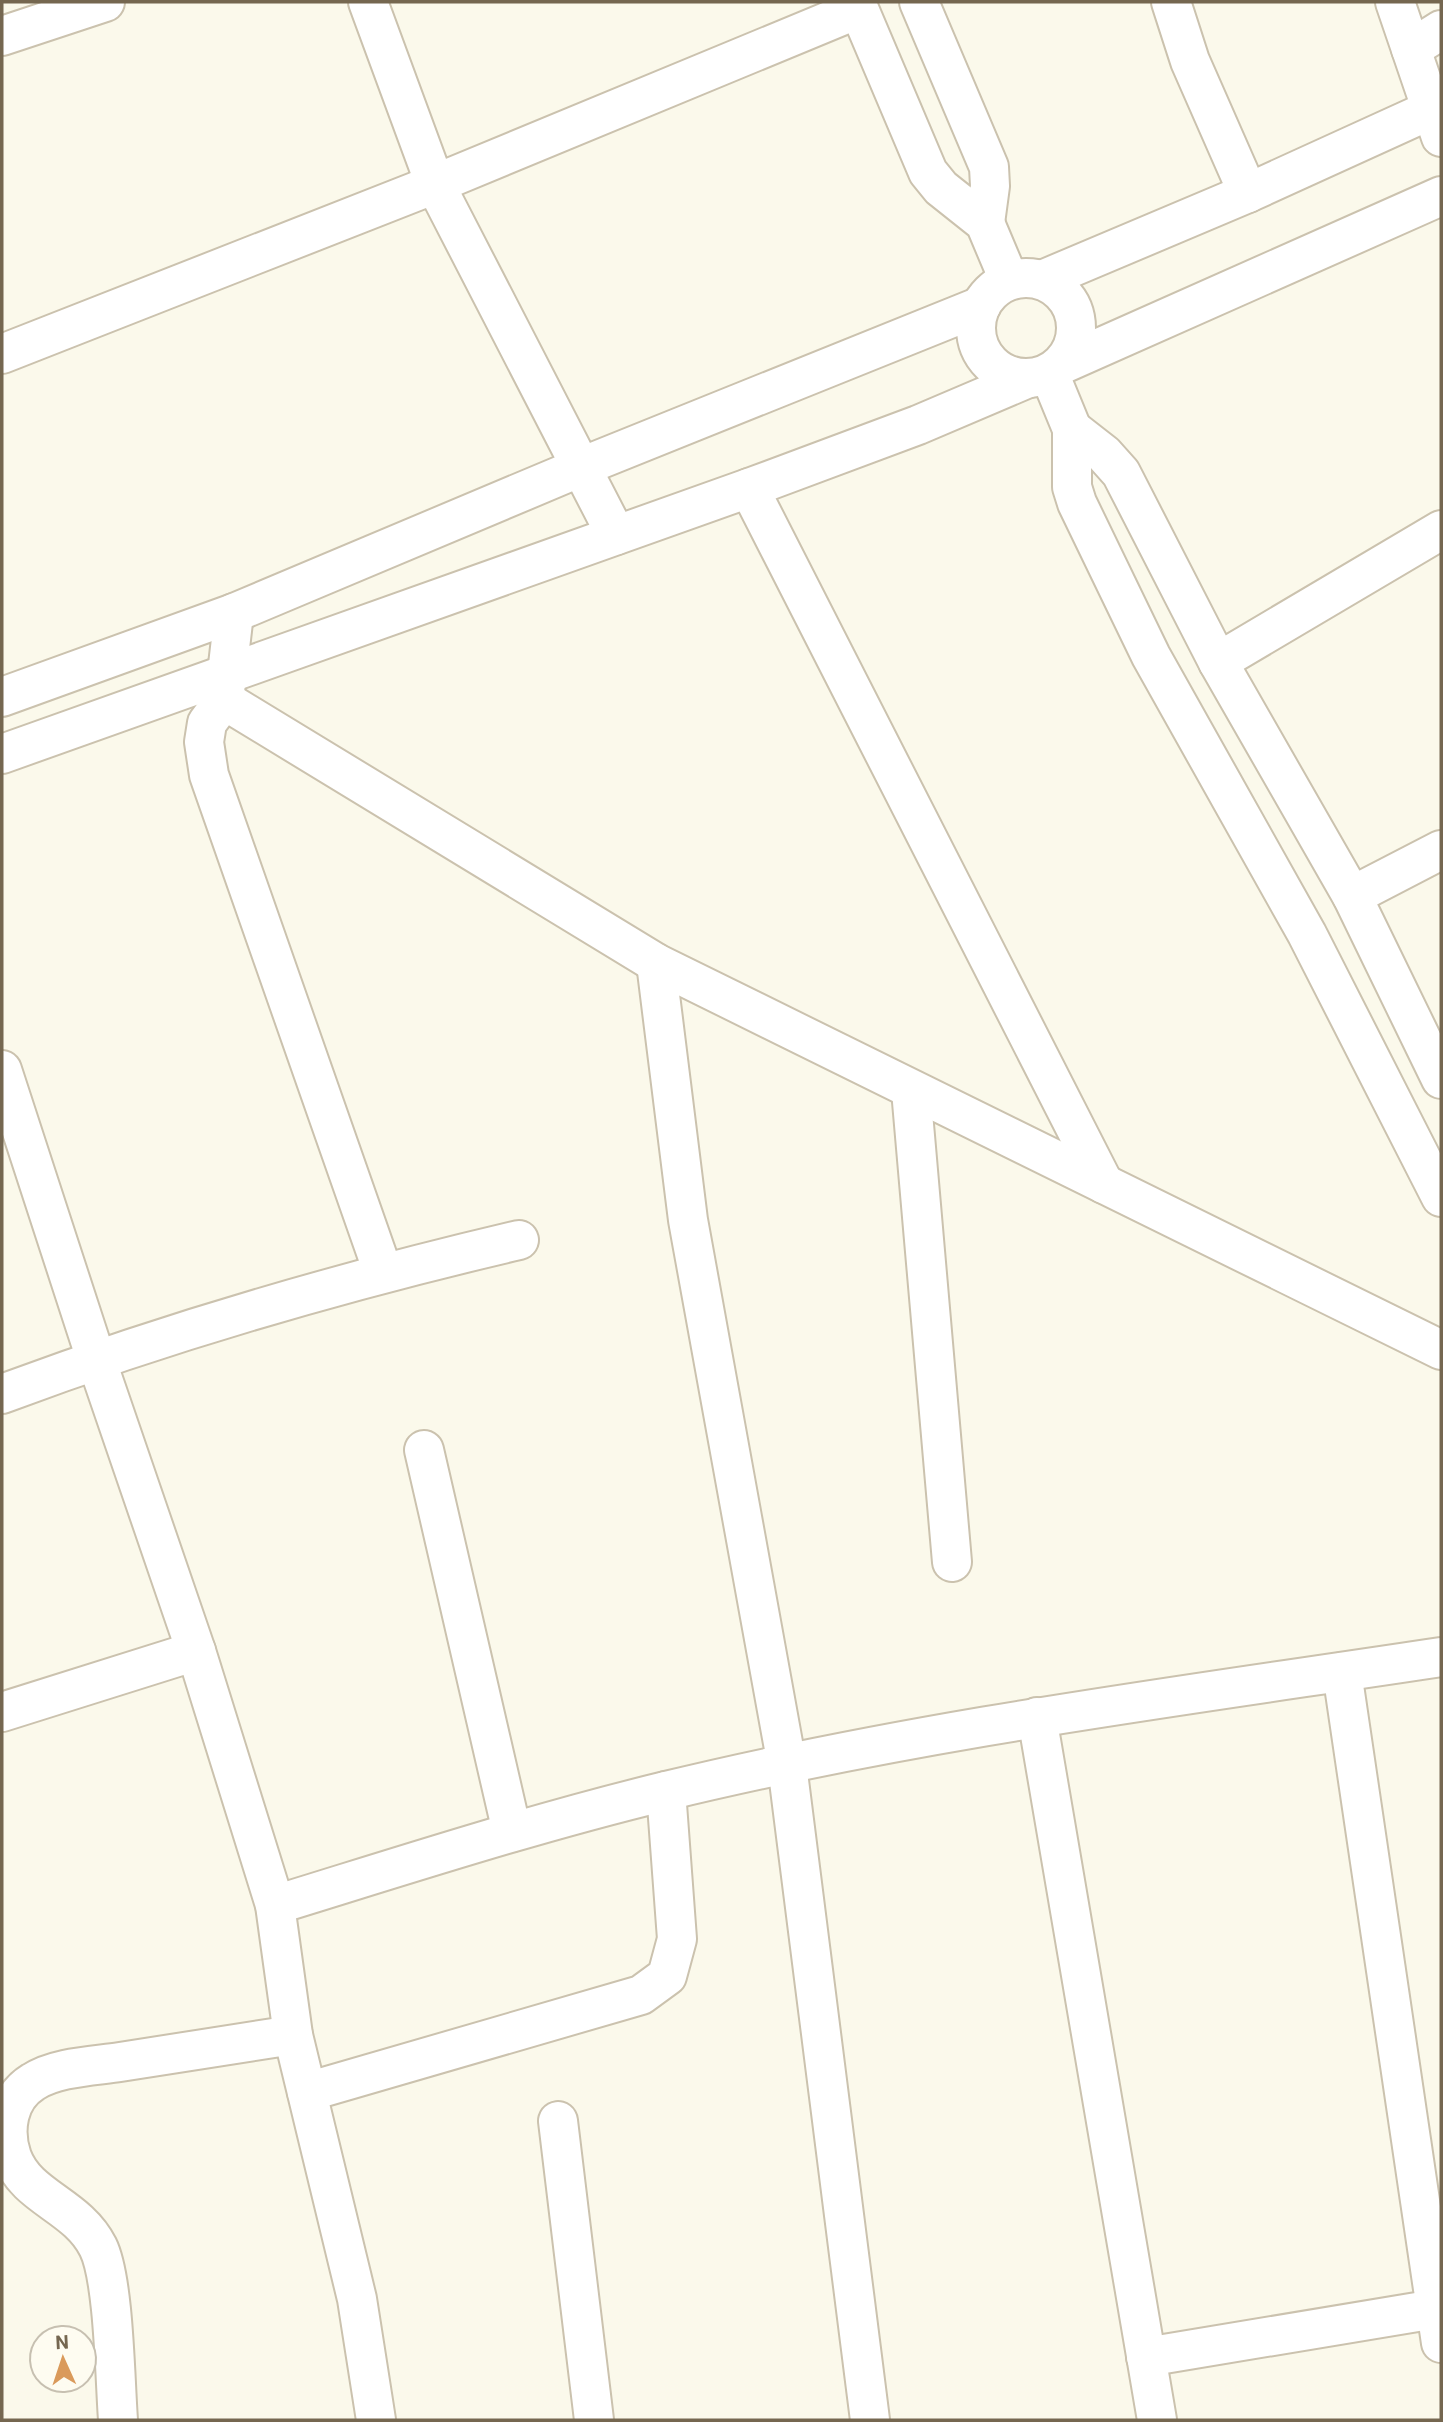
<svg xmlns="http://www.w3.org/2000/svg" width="1443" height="2422" viewBox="0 0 1443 2422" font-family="Roboto,sans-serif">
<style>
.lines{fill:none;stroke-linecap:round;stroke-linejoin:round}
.minor-casing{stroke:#cbc2ae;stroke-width:42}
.minor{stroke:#fff;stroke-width:38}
</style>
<rect width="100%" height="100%" fill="#fbf9eb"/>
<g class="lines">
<defs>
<g id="minor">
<polyline points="368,2 435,184 616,535"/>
<polyline points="856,2 928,172 941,188 985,223 1009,280"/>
<polyline points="919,2 989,167 990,186 985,223"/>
<polyline points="1171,2 1190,61 1248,193"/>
<polyline points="1395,2 1441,137"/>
<polyline points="2,36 105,2"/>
<polyline points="1411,49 1441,30"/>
<circle cx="1026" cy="328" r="50"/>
<polyline points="1042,280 1248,193 1441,105"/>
<polyline points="2,354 435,184 858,9"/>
<polyline points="1063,364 1441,196"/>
<polyline points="1049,373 1072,429 1072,487 1077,503 1151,656 1307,934 1441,1197"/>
<polyline points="1072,429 1104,454 1121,473 1218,662 1352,896 1441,1079"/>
<polyline points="749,488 1104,1184"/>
<polyline points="234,613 224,700 207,723 204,742 209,775 383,1272"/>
<polyline points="1218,662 1441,530"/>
<polyline points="2,697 234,613 581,467 981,306"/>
<polyline points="224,700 656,963 1441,1350"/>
<polyline points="2,754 749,488 918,425 1026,379"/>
<polyline points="1352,896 1441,850"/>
<polyline points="656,963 688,1220 787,1765 870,2420"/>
<polyline points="2,1070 96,1359 196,1651 275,1905 293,2035 357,2299 376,2420"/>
<polyline points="911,1090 952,1562"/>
<path d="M2,1394C171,1331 344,1281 519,1240"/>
<polyline points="424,1450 512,1832"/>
<polyline points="1342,1672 1441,2343"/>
<polyline points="2,1712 196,1651"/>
<polyline points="1037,1717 1157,2420"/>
<path d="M275,1905C405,1865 534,1823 666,1791C921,1729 1182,1696 1441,1657"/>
<polyline points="307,2092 641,1995 667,1976 677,1939 666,1791"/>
<polyline points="558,2121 594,2420"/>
<polyline points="1146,2357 1441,2308"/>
<path d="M118,2420C115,2380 114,2279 98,2247C77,2205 27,2198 12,2157C3,2131 7,2098 33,2082C56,2067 93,2066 120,2062C178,2053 235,2044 293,2035"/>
</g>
</defs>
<use href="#minor" class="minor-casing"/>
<use href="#minor" class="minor"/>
</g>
<rect width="1443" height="2422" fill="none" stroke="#756750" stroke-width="7"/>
<g transform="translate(63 2359) rotate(357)"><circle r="33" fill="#fefcf1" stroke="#c7c0b1" stroke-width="2"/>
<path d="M0-5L12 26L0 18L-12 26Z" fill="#da9a5b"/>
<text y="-10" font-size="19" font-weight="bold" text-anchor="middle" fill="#756750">N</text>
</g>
</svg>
